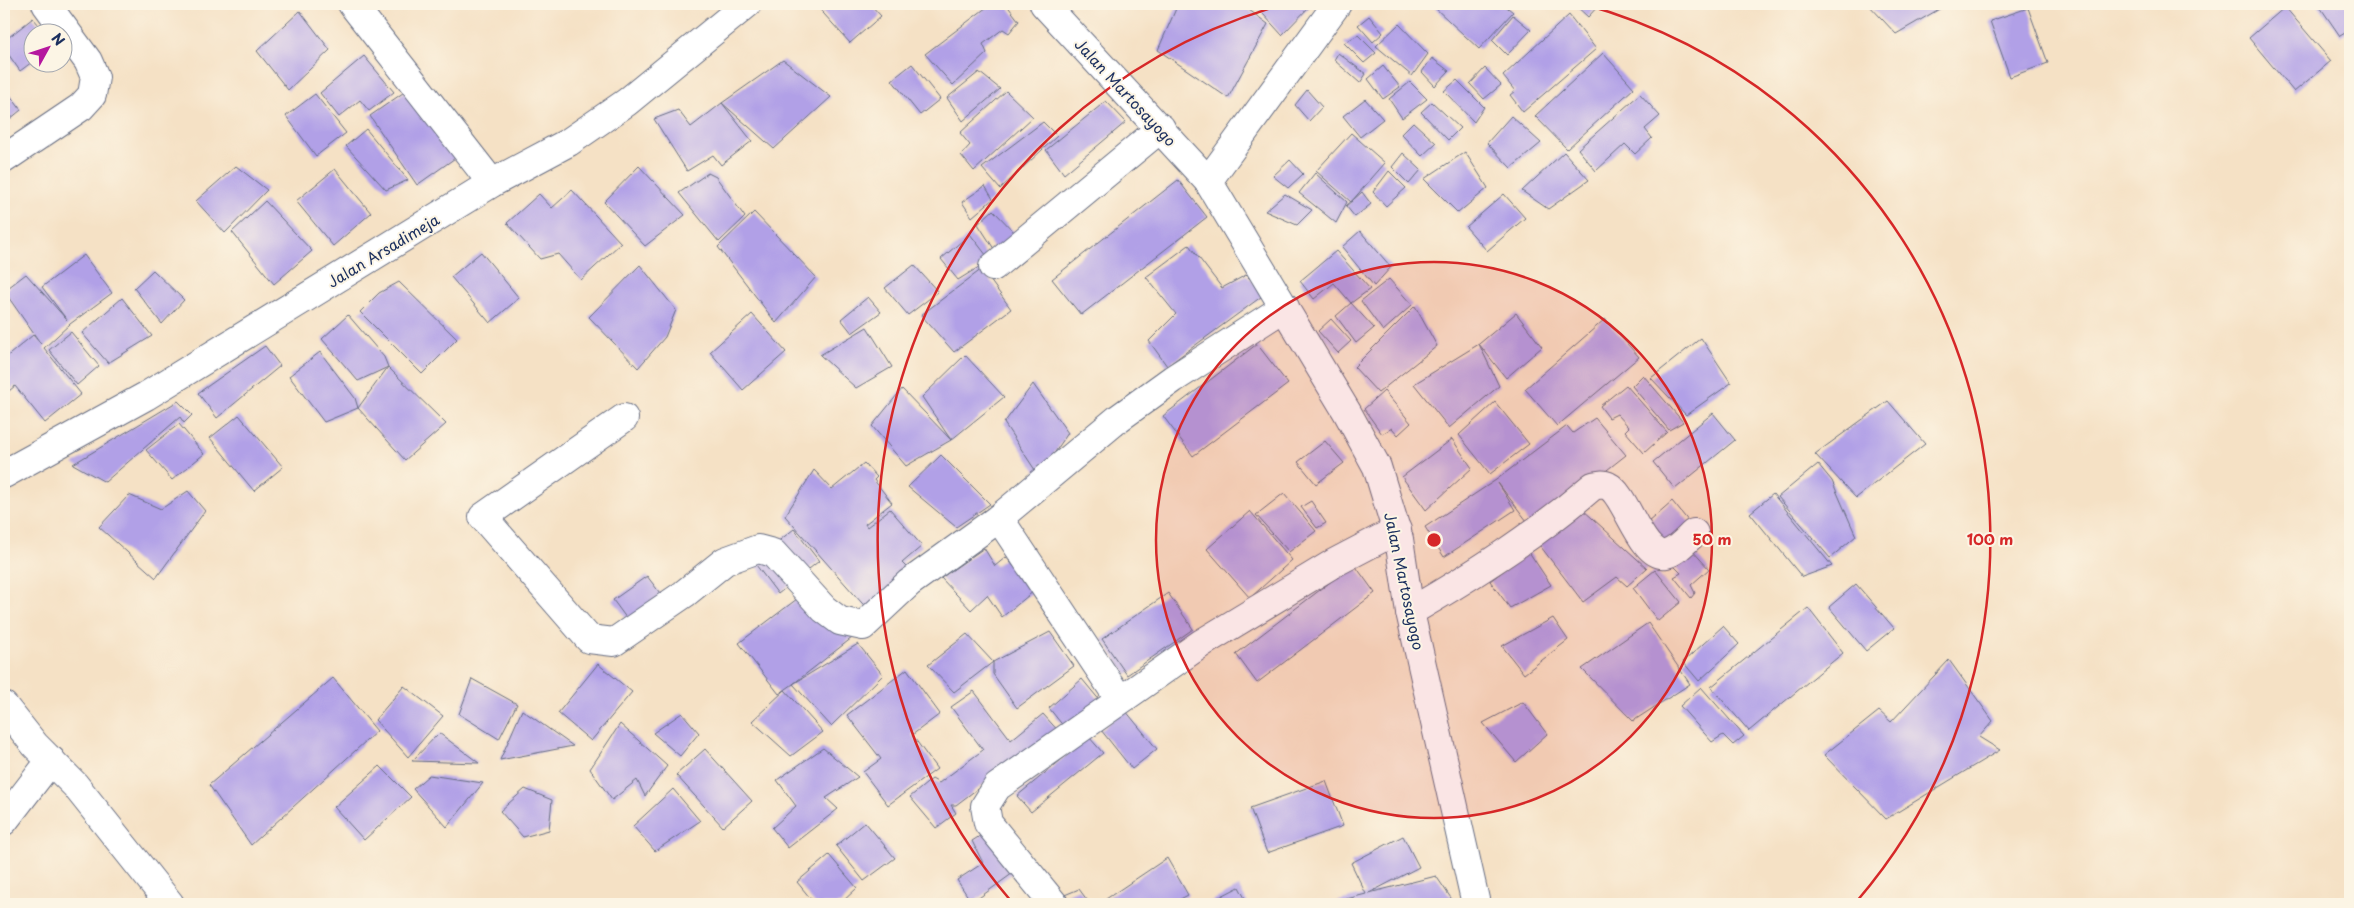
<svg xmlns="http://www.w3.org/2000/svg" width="2354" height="908" viewBox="0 0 2354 908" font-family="'Playpen Sans',sans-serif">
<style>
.building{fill:#b1a0e7}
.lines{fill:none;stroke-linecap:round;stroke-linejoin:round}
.minor-casing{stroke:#676d82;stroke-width:30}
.minor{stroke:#fff;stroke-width:28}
.ring{fill:none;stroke:#d62828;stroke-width:2.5}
.labels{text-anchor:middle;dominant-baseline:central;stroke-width:4;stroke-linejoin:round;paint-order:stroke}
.street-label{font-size:15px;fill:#1b2f5e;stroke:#fcf5e5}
.centre{fill:#d62828;stroke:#fcf5e5;stroke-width:2.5}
.ring-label{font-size:15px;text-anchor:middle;font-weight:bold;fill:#d62828;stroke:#fcf5e5;stroke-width:4;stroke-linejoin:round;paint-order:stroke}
</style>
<rect width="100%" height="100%" fill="#fcf5e5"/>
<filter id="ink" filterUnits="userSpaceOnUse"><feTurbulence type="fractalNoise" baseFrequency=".02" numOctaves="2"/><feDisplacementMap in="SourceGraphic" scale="10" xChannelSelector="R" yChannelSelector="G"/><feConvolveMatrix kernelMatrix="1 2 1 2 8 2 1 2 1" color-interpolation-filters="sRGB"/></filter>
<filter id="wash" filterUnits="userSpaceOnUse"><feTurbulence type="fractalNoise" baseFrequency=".0096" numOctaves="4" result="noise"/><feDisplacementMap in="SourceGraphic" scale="20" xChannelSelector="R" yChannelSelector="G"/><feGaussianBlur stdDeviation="1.12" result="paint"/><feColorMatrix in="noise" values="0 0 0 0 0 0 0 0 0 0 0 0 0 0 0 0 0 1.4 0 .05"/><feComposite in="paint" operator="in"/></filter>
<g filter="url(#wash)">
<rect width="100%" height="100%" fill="#f5e1c5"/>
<g id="blocks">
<g class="building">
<polygon points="815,4 870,4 881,16 850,43"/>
<polygon points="991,4 1006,4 1019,21 1009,33 1003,29 983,44 987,53 953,85 925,54"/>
<polygon points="1178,4 1241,4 1268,24 1228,98 1158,50"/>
<polygon points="1254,4 1312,4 1282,35"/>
<polygon points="1437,4 1503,4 1513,12 1479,49 1434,7"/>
<polygon points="1574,4 1600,4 1588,17"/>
<polygon points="1868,4 1948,4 1896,34"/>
<polygon points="2318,4 2350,4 2350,30 2340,36"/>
<polygon points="2285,7 2331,61 2294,92 2249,38"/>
<polygon points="2028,8 2048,63 2010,77 1990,21"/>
<polygon points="300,11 330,50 288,90 257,51"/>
<polygon points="1513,15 1531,30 1507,55 1492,40"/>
<polygon points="1569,15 1596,49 1523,112 1510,95 1515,91 1503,76"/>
<polygon points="1369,16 1383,33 1373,42 1358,25"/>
<polygon points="33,18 45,32 32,32 32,62 20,71 4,48 4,41"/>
<polygon points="1399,24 1428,54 1412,76 1376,46"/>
<polygon points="1358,35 1376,53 1364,63 1344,43"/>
<polygon points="1338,53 1366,74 1360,83 1334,60"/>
<polygon points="1603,53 1634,88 1567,149 1535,116"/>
<polygon points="364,56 394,92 369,111 360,100 339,117 320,93"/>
<polygon points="1432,58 1449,71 1435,86 1422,72"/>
<polygon points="783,60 831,97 774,149 722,103"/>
<polygon points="912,64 940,99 920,115 892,80"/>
<polygon points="1383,66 1400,87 1383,99 1368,79"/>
<polygon points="1485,68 1501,85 1484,99 1470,84"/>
<polygon points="979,72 1000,89 963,121 947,98"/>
<polygon points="1457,80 1484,107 1474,122 1444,91"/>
<polygon points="1410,82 1427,99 1402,118 1389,99"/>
<polygon points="4,87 21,110 4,124"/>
<polygon points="410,88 458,156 417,185 370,116"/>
<polygon points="1307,90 1322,107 1309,121 1295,105"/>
<polygon points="1006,91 1033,117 974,171 961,155 970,145 960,133"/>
<polygon points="315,94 346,133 316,156 286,116"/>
<polygon points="1640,94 1660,116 1645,129 1652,138 1635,154 1625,144 1596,171 1578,149"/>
<polygon points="1365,99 1383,119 1360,137 1343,116"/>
<polygon points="1106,101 1126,122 1064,174 1046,150"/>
<polygon points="1432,102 1460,128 1448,140 1421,112"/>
<polygon points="722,103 752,141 721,165 713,155 687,171 654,119 678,110 691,127"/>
<polygon points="1511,116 1541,143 1511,168 1487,143"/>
<polygon points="1043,122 1057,136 1000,189 982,168"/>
<polygon points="1413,122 1436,143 1422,156 1401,134"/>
<polygon points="366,129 408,180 386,190 346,146"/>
<polygon points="1351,133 1385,163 1351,202 1316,171"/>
<polygon points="1465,152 1488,188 1458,213 1424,179"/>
<polygon points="1564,152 1589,180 1548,209 1522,191"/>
<polygon points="1403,153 1421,170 1409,184 1392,167"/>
<polygon points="1290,160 1303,174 1288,188 1273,176"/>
<polygon points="236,166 267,190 225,233 196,201"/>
<polygon points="639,166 685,215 645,246 604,202"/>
<polygon points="335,169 371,213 333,246 296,201"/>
<polygon points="1389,171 1406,188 1386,206 1373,192"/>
<polygon points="708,173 716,177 745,217 719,242 679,193"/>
<polygon points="1315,173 1347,202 1336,223 1299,193"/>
<polygon points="1178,180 1207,217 1081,315 1052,279"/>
<polygon points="985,186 993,199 972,217 962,202"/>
<polygon points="572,190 621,243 581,280 558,254 540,259 507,223 539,194 552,208"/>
<polygon points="1362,192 1371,204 1355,217 1346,206"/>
<polygon points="1285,194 1312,210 1297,225 1265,211"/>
<polygon points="1504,194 1525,218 1487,251 1466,227"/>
<polygon points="265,201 312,251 274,284 232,232"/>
<polygon points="993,210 1018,236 996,252 978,224"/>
<polygon points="754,212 816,277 776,323 718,247"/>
<polygon points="1360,231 1391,267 1374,286 1342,247"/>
<polygon points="970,234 990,260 958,280 941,259"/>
<polygon points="1189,245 1222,288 1246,275 1265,294 1167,366 1149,341 1176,314 1146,277"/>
<polygon points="1336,251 1370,289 1351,303 1374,328 1356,343 1336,316 1351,303 1334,283 1314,299 1300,281"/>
<polygon points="481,252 519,298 490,323 451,277"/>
<polygon points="84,255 112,293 70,324 44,348 81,394 45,423 15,386 4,395 4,359 33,335 41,344 4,291 26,274 67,320 42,287"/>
<polygon points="640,265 676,310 665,337 638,368 589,317"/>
<polygon points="914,265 938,292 908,315 885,288"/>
<polygon points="982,269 1011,309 954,352 921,315"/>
<polygon points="153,270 184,300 162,324 134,288"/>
<polygon points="1389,279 1412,305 1383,331 1361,301"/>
<polygon points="399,282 457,339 422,374 360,312 379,293"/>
<polygon points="868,297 881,312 852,333 841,319"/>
<polygon points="122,298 152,336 108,363 82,333"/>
<polygon points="1415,306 1437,346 1378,393 1354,367"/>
<polygon points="1516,313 1542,347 1506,378 1479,344"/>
<polygon points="752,314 786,352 743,390 710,352"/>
<polygon points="348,315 384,357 388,367 358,381 322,339"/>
<polygon points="1331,319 1351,341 1338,353 1318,331"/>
<polygon points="1605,319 1639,357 1557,426 1525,389"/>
<polygon points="867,327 892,367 856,388 820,355"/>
<polygon points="71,332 99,366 77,385 49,350"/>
<polygon points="1701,338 1731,383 1686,415 1651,378"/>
<polygon points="1257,344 1288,384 1193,456 1163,416"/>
<polygon points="1479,344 1499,386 1449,428 1414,384"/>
<polygon points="265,346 280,366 217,418 198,393"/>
<polygon points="320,352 355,398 358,408 388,367 446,424 405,460 358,408 324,422 289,376"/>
<polygon points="965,355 1004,397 951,440 906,466 872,426 902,389 951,440 922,397"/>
<polygon points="1643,375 1683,422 1669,430 1632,386"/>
<polygon points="1033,384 1068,433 1039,476 1004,423"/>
<polygon points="1626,385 1667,432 1644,453 1625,431 1629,427 1617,414 1609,418 1600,406"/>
<polygon points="1384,391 1411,423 1398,435 1392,428 1382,434 1364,409"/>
<polygon points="178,401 192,415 184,423 180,417 105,482 73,464"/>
<polygon points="1888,401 1925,444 1856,498 1815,454"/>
<polygon points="1495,402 1529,444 1490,474 1459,435"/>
<polygon points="1713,413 1735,440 1675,489 1653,462"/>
<polygon points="239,415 283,467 254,491 210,438"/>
<polygon points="1595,418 1626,455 1556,510 1530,525 1498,483 1515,510 1444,557 1425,527 1496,480 1567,426 1573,433"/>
<polygon points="179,424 204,454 172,480 146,450"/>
<polygon points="1452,439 1472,468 1426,510 1402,477"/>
<polygon points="1325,441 1344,463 1316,484 1298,462"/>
<polygon points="941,455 990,504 956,527 908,487"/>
<polygon points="864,463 877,477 874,480 892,503 865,524 867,527 890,509 922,546 902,563 913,574 869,611 785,516 814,470 832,489"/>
<polygon points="1818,464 1832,481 1856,536 1830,558 1778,497"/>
<polygon points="188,491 205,511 156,578 99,527 129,495 161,509"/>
<polygon points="1284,493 1316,531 1289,552 1256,515"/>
<polygon points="1773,494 1832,566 1802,577 1750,513"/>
<polygon points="1311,501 1326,523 1317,528 1301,507"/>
<polygon points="1672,501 1694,528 1668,548 1647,523"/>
<polygon points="1582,509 1647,568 1627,586 1617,577 1583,602 1538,543"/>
<polygon points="1250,511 1292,560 1250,598 1207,549"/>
<polygon points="794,529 819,561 778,594 753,561"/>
<polygon points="984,548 995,566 1006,557 1034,591 1002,617 987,595 971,610 941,578"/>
<polygon points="1691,549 1709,569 1691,585 1695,593 1691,598 1674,577 1681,573 1673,565"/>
<polygon points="1529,552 1551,585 1510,608 1490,581"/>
<polygon points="1354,564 1375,593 1257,683 1236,654"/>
<polygon points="1655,570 1681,602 1658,621 1633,588"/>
<polygon points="647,576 669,605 635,630 613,600"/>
<polygon points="818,583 857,634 793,684 858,644 883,675 831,726 793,684 779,694 739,643"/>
<polygon points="1856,584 1894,628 1866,651 1829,607"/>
<polygon points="1168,593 1193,629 1127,675 1102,639"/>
<polygon points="1808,608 1843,653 1749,731 1711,687"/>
<polygon points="1553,618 1568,640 1524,674 1502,646"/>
<polygon points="1648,623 1690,684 1633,721 1582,669"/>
<polygon points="1723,626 1739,644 1699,681 1683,662"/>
<polygon points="1050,632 1074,666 1017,708 993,674 993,662"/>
<polygon points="967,634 993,662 954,692 928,665"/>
<polygon points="1949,660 1993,721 1979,737 2000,750 1886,819 1824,755 1879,711 1891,722"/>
<polygon points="598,664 632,692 591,741 558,713"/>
<polygon points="907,669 940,714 912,735 937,769 888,805 863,772 881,759 847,715"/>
<polygon points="333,678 377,731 251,845 209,785"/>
<polygon points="472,679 517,704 499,739 459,714"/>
<polygon points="1082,679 1101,702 1068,732 1049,708"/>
<polygon points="404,686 443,716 408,757 375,720"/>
<polygon points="1701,687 1744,736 1733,745 1723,735 1712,742 1680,706"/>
<polygon points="785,690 823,732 791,756 752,721"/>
<polygon points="974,691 1011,740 1043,714 1061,734 1022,755 956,805 951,805 956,813 936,828 910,797 932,779 939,783 983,750 951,707"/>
<polygon points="1523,702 1547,734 1516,762 1483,723"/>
<polygon points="522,710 573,746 500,760"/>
<polygon points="1125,710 1157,749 1132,769 1101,730"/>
<polygon points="682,713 699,733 680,756 653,733"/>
<polygon points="620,724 667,766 645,796 637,780 612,800 590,769"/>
<polygon points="439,733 479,763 412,761"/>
<polygon points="1089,737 1103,753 1031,812 1017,796"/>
<polygon points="823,748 858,777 826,798 838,809 788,848 772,828 796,806 777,780"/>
<polygon points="705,749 752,801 723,827 676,775"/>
<polygon points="380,766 411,797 364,840 334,807"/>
<polygon points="429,775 483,783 447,827 413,789"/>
<polygon points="1326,781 1343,826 1267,853 1250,808"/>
<polygon points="525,789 552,800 549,830 523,837 500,811"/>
<polygon points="673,789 700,821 655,851 633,826"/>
<polygon points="865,822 895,858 864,881 836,846"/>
<polygon points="999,824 1024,865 972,903 957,880 983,863 972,841"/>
<polygon points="1403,836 1419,867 1369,893 1436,876 1455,904 1327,904 1366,894 1351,863"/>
<polygon points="829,855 857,888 840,904 815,904 797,882"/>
<polygon points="1167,858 1188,895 1171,904 1111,904 1106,899"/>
<polygon points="1239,887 1248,904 1206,904"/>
<polygon points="1079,889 1090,904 1043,904"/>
</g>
</g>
</g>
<g filter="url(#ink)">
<use href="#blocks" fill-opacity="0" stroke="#676d82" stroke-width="1"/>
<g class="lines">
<defs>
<g id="minor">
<polyline points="352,4 492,183"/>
<polyline points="1044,4 1208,181"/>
<polyline points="1337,4 1208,181 1347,412 1377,467 1399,539 1410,612 1476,904"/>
<polyline points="4,159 81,107 92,95 95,77 88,61 46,4"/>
<polyline points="993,267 1161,128"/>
<polyline points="624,418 483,517 589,639 614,642 684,594 725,561 758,549 773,553 824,609 840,621 863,626 909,583 999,518 1119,418 1173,379 1285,307"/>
<polyline points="4,474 146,396 492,183 569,142 627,102 747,4"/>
<polyline points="999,518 1120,700"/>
<path d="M1410,612C1475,574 1536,535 1593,486C1598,485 1603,483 1608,486C1626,494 1642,559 1666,554C1676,552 1687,539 1694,533"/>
<polyline points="4,706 35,745 75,785 170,904"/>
<polyline points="4,821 51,760"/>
<polyline points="1054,904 988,823 985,806 997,787 1202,643 1334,563 1397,530"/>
</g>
</defs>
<use href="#minor" class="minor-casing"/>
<use href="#minor" class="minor"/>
</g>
</g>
<circle cx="1434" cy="540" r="278" fill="#d62828" fill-opacity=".12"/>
<g class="ring">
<circle cx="1434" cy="540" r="278"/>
<path d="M1011 901A556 556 0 0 1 1285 4M1583 4A556 556 0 0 1 1857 901"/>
</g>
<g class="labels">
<g class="street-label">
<text transform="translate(1126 92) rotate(47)">Jalan Martosayogo</text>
<text transform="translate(383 250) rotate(-31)">Jalan Arsadimeja</text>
<text transform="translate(1405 581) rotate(78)">Jalan Martosayogo</text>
</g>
</g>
<circle cx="1434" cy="540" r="8" class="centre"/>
<g class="ring-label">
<text x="1712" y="545">50 m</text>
<text x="1990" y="545">100 m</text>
</g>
<rect width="2354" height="908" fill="none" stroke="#fcf5e5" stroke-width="20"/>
<g transform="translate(48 48) rotate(50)"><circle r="24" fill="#fcf5e5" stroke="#a2a6af"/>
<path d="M0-4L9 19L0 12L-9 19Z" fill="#b5179e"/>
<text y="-8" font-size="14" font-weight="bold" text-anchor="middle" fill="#1b2f5e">N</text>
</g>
</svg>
